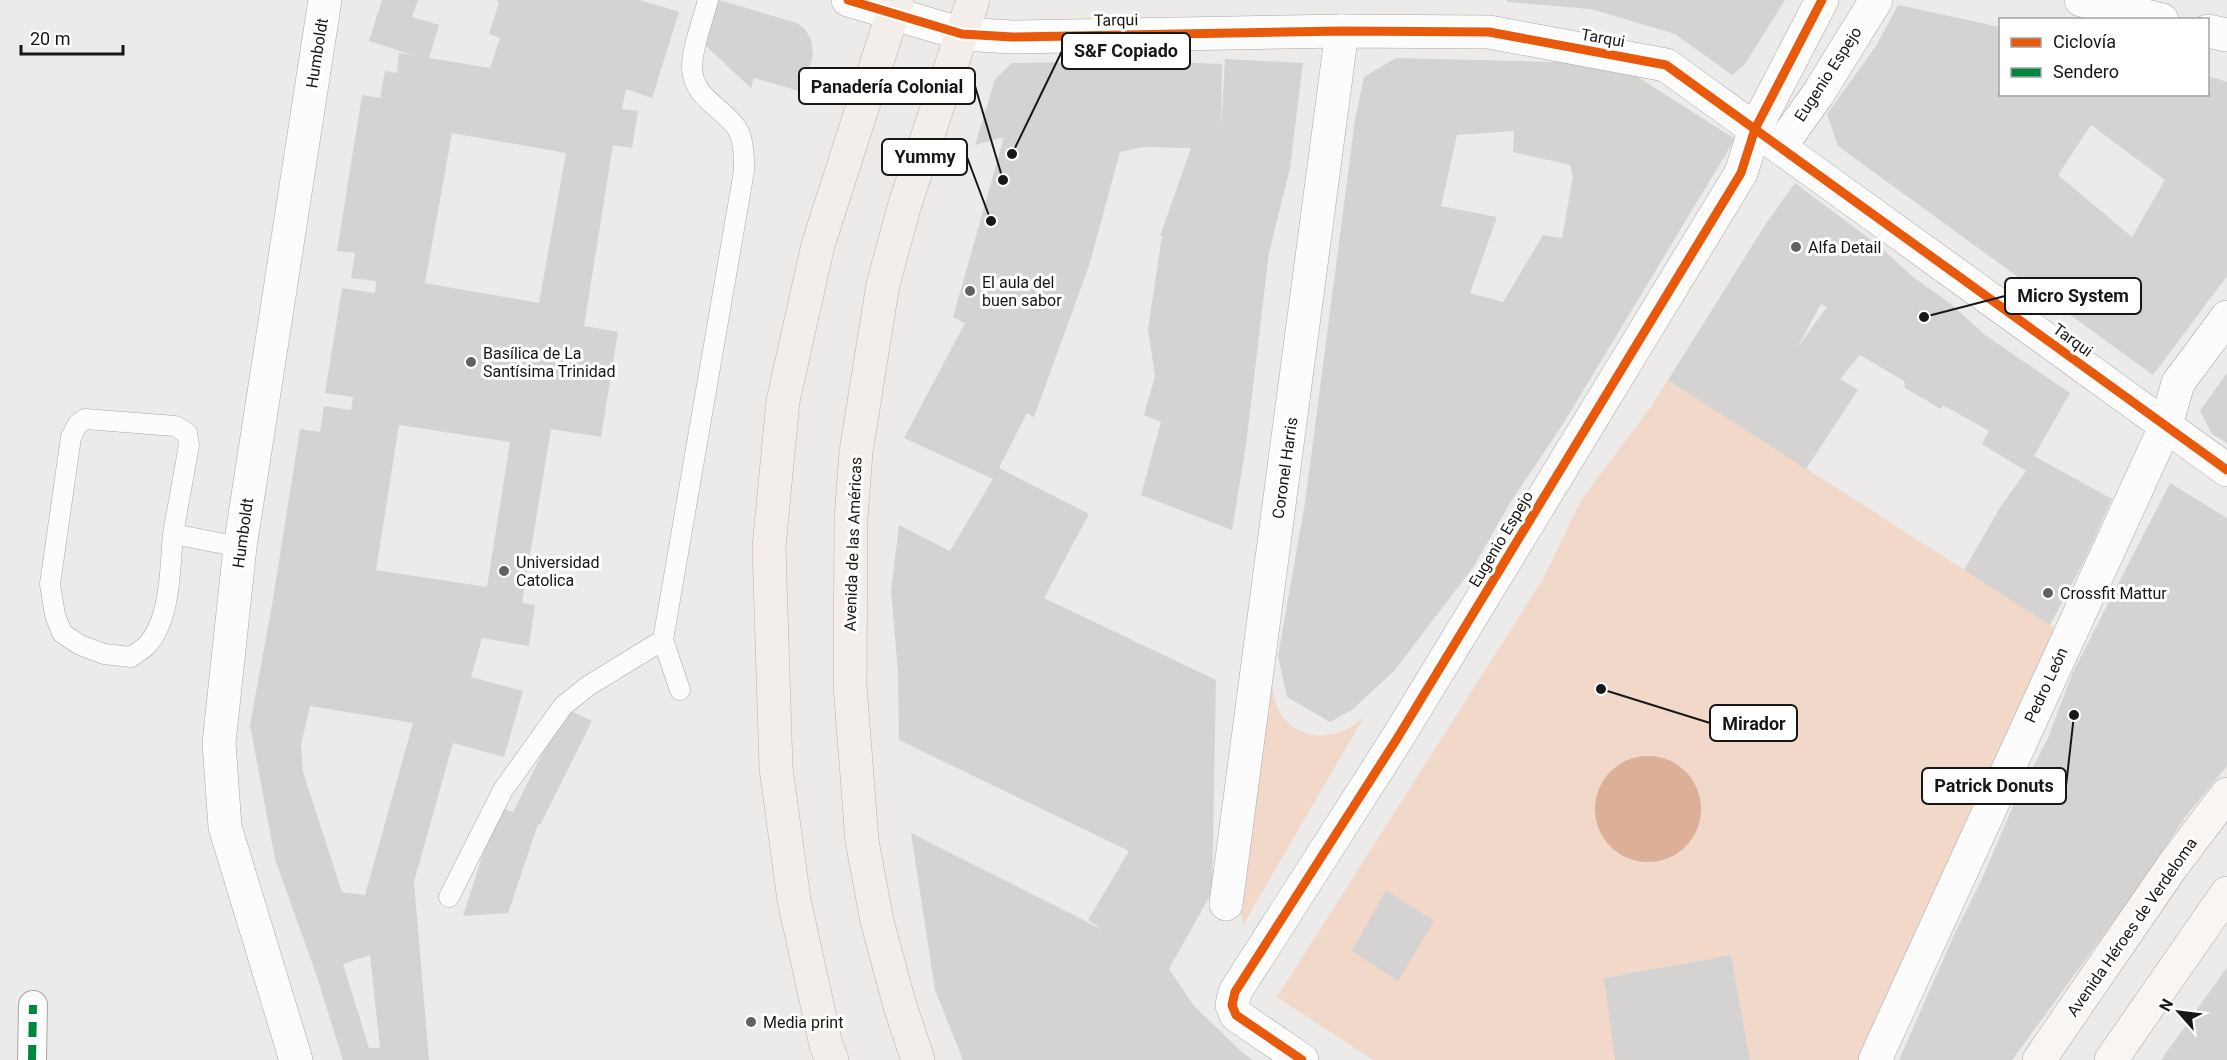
<svg xmlns="http://www.w3.org/2000/svg" width="2227" height="1060" viewBox="0 0 2227 1060" font-family="Roboto,sans-serif">
<style>
.green{fill:#f2d8c9}
.water{fill:#dbb096}
.building{fill:#d4d3d1;fill-rule:evenodd}
.lines{fill:none;stroke-linecap:round;stroke-linejoin:round}
.service-casing{stroke:#a9a7a6;stroke-width:21}
.pedestrian-casing{stroke:#a9a7a6;stroke-width:30}
.minor-casing{stroke:#a9a7a6;stroke-width:34}
.secondary-casing{stroke:#a9a7a6;stroke-width:34}
.primary-casing{stroke:#bcb1aa;stroke-width:34}
.service{stroke:#fcfcfc;stroke-width:20}
.pedestrian{stroke:#fcfcfc;stroke-width:28}
.minor{stroke:#fcfcfc;stroke-width:33}
.secondary{stroke:#f8f5f3;stroke-width:33}
.primary{stroke:#f4eeeb;stroke-width:33}
.quiet{stroke:#00873e;stroke-width:8;stroke-dasharray:15 8;stroke-linecap:butt}
.cycleway-casing{stroke:#fff;stroke-width:13}
.cycleway{stroke:#e8590c;stroke-width:9}
.poi-dot{fill:#636160;stroke:#fff;stroke-width:2}
.labels{text-anchor:middle;dominant-baseline:central;stroke-width:6;stroke-linejoin:round;paint-order:stroke}
.street-label{font-size:16px;fill:#181716;stroke:#fff}
.poi-label{font-size:16px;fill:#181716;stroke:#fff;text-anchor:start}
.leader{fill:none;stroke:#181716;stroke-width:2}
.callout-dot{fill:#181716;stroke:#fff;stroke-width:2}
.callout{fill:#fff;stroke:#181716;stroke-width:2}
.callout-label{font-size:18px;text-anchor:middle;font-weight:bold;fill:#181716}
</style>
<rect width="100%" height="100%" fill="#edebe9"/>
<g class="green">
<polygon points="1668,380 2063,633 1858,1060 1750,1060 1731,955 1609,977 1618,1060 1373,1060 1277,997 1543,579 1581,500 1650,408"/>
<path d="M1272,687C1274,696 1276,706 1281,714C1301,744 1340,740 1364,717L1243,925L1238,898L1242,891Z"/>
</g>
<circle class="water" cx="1648" cy="809" r="53"/>
<g class="building">
<path d="M382,0H418L412,17L439,25L429,58L490,68L500,38L489,34L499,2L495,0H640L679,12L652,98L626,89L622,109L638,111L632,148L613,145L584,326L618,332L601,437L551,429L522,603L535,605L529,646L482,638L471,677L523,691L504,757L453,743L414,882L429,1060H343L316,974L275,859L250,725L272,605L300,429L320,432L324,406L351,410L353,397L325,393L342,288L375,293L376,281L351,278L355,253L337,251L362,95L380,98L385,71L397,73L399,53L413,55L369,41ZM452,133L566,153L539,303L425,283ZM399,425L510,442L487,587L376,570ZM310,706L413,723L365,895L342,892L303,772L301,745ZM370,955L380,1048H369L343,964Z"/>
<polygon points="719,0 797,23 805,29 811,40 813,55 802,92 754,78 751,88 705,45"/>
<polygon points="1507,0 1785,0 1745,64 1732,75 1675,34 1591,9 1507,2"/>
<path d="M1898,5L2000,27V94H2208V76L2227,82V276L2153,375L1838,146L1827,114L1876,46ZM2091,125L2165,180L2132,237L2058,175Z"/>
<path d="M1396,58L1594,63L1630,72L1735,139L1563,424L1510,503L1474,566L1395,670L1353,709L1330,722L1287,697L1278,656L1305,503L1355,120L1364,77ZM1514,131L1513,152L1570,165L1573,176L1562,238L1543,235L1503,302L1470,293L1497,217L1441,206L1457,135Z"/>
<polygon points="1225,59 1303,63 1290,168 1269,253 1246,445 1232,530 1141,495 1161,422 1144,415 1155,376 1148,329 1162,236 1160,236 1191,148 1143,147 1120,152 1089,266 1034,417 1027,413 999,468 1089,514 1044,598 1216,680 1212,892 1169,969 1194,1006 1242,1052 1253,1060 963,1060 935,990 911,833 1103,930 1088,920 1129,851 899,740 898,673 891,591 899,525 950,551 993,479 904,438 965,323 953,317 1004,137 975,145 995,79 1012,63 1142,61 1222,64 1221,130"/>
<path d="M1795,183L1878,245L1912,276L1952,305L1985,335L2070,393L2034,456L2112,499L2084,561L2050,625L1964,570L2001,506L2026,471L1982,444L1989,431L1943,405L1941,409L1905,388L1904,381L1860,355L1840,379L1858,390L1806,469L1668,380L1765,225ZM1821,304L1827,307L1797,348Z"/>
<polygon points="2227,373 2227,443 2212,434 2200,411"/>
<polygon points="2170,483 2227,518 2227,766 2186,816 2141,884 2012,1060 1899,1060 1954,935 1982,879 2013,806 2048,738 2073,672"/>
<polygon points="565,708 592,721 540,825 538,824 508,913 463,916 498,807 513,812"/>
<polygon points="1386,890 1434,921 1398,981 1352,951"/>
<polygon points="1731,955 1750,1060 1615,1060 1604,978"/>
<polygon points="2227,967 2227,1060 2161,1060 2211,990"/>
</g>
<g class="lines">
<defs>
<g id="service">
<path d="M173,534L189,445L187,433L175,426L85,419L78,424L71,437L50,584L55,615L62,633L80,645L104,654L131,657C136,653 142,650 146,646C171,621 170,567 173,534L240,547"/>
<path d="M680,690L663,640L744,171C744,158 744,142 738,130C725,108 693,99 692,68C692,46 703,21 708,0"/>
<polyline points="449,897 503,790 563,706 588,686 663,640"/>
</g>
<polyline id="pedestrian" points="32,1060 33,1005"/>
<g id="minor">
<polyline points="848,0 962,34 1012,37 1342,31 1489,32 1666,65 2227,470"/>
<polyline points="2081,0 2162,20"/>
<polyline points="2208,31 2227,35"/>
<polyline points="1780,147 1818,94 1876,0"/>
<polyline points="1226,904 1342,31"/>
<polyline points="296,1060 225,827 219,743 240,547 325,0"/>
<polyline points="1302,1060 1236,1015 1232,1005 1235,992 1398,737 1741,173 1755,129 1822,0"/>
<polyline points="1875,1060 2166,425 2178,383 2227,317"/>
</g>
<g id="secondary">
<polyline points="2039,1060 2171,868 2227,794"/>
<polyline points="2111,1060 2227,893"/>
</g>
<g id="primary">
<polyline points="832,1060 826,1045 794,900 776,768 769,547 783,401 818,245 897,0"/>
<polyline points="918,1060 900,1006 877,921 862,841 850,685 851,519 856,452 883,284 905,204 973,0"/>
</g>
</defs>
<use href="#service" class="service-casing"/>
<use href="#pedestrian" class="pedestrian-casing"/>
<use href="#minor" class="minor-casing"/>
<use href="#secondary" class="secondary-casing"/>
<use href="#primary" class="primary-casing"/>
<use href="#service" class="service"/>
<use href="#pedestrian" class="pedestrian"/>
<use href="#minor" class="minor"/>
<use href="#secondary" class="secondary"/>
<use href="#primary" class="primary"/>
<polyline class="quiet" points="32,1060 33,1005"/>
<defs>
<g id="cycleway">
<polyline points="848,0 962,34 1012,37 1342,31 1489,32 1666,65 2227,470"/>
<polyline points="1302,1060 1236,1015 1232,1005 1235,992 1398,737 1741,173 1755,129 1822,0"/>
</g>
</defs>
<use href="#cycleway" class="cycleway-casing"/>
<use href="#cycleway" class="cycleway"/>
</g>
<g class="poi-dot">
<circle cx="1796" cy="247" r="6"/>
<circle cx="970" cy="291" r="6"/>
<circle cx="471" cy="362" r="6"/>
<circle cx="504" cy="571" r="6"/>
<circle cx="2048" cy="593" r="6"/>
<circle cx="751" cy="1022" r="6"/>
</g>
<g class="labels">
<g class="street-label">
<text transform="translate(1116 20) rotate(-1)">Tarqui</text>
<text transform="translate(1603 38) rotate(10)">Tarqui</text>
<text transform="translate(317 53) rotate(-81)">Humboldt</text>
<text transform="translate(1828 74) rotate(-57)">Eugenio Espejo</text>
<text transform="translate(2073 340) rotate(36)">Tarqui</text>
<text transform="translate(1285 468) rotate(-82)">Coronel Harris</text>
<text transform="translate(243 533) rotate(-82)">Humboldt</text>
<text transform="translate(1501 539) rotate(-59)">Eugenio Espejo</text>
<text transform="translate(853 544) rotate(-88)">Avenida de las Américas</text>
<text transform="translate(2046 685) rotate(-65)">Pedro León</text>
<text transform="translate(2132 927) rotate(-55)">Avenida Héroes de Verdeloma</text>
</g>
<g class="poi-label">
<text x="1808" y="247">Alfa Detail</text>
<text x="982" y="282">El aula del<tspan x="982" dy="18">buen sabor</tspan></text>
<text x="483" y="353">Basílica de La<tspan x="483" dy="18">Santísima Trinidad</tspan></text>
<text x="516" y="562">Universidad<tspan x="516" dy="18">Catolica</tspan></text>
<text x="2060" y="593">Crossfit Mattur</text>
<text x="763" y="1022">Media print</text>
</g>
</g>
<path class="leader" d="M1012 154L1062 51M1003 180L975 86M991 221L967 157M1924 317L2005 296M1601 689L1710 723M2074 715L2066 786"/>
<g class="callout-dot">
<circle cx="1012" cy="154" r="6"/>
<circle cx="1003" cy="180" r="6"/>
<circle cx="991" cy="221" r="6"/>
<circle cx="1924" cy="317" r="6"/>
<circle cx="1601" cy="689" r="6"/>
<circle cx="2074" cy="715" r="6"/>
</g>
<g class="callout">
<rect x="1062" y="33" width="128" height="36" rx="6"/>
<rect x="799" y="68" width="176" height="36" rx="6"/>
<rect x="882" y="139" width="85" height="36" rx="6"/>
<rect x="2005" y="278" width="136" height="36" rx="6"/>
<rect x="1710" y="705" width="87" height="36" rx="6"/>
<rect x="1922" y="768" width="144" height="36" rx="6"/>
</g>
<g class="callout-label">
<text x="1126" y="57">S&amp;F Copiado</text>
<text x="887" y="93">Panadería Colonial</text>
<text x="925" y="163">Yummy</text>
<text x="2073" y="302">Micro System</text>
<text x="1754" y="730">Mirador</text>
<text x="1994" y="792">Patrick Donuts</text>
</g>
<rect x="1999" y="18" width="210" height="78" fill="#ffffff" stroke="#a3a2a2" stroke-width="1.5"/>
<rect x="2011" y="38" width="30" height="9" fill="#e8590c" stroke="#a3a2a2" stroke-width="1.5"/>
<text x="2053" y="48" font-size="18" fill="#181716">Ciclovía</text>
<rect x="2011" y="68" width="30" height="9" fill="#00873e" stroke="#a3a2a2" stroke-width="1.5"/>
<text x="2053" y="78" font-size="18" fill="#181716">Sendero</text>
<g transform="translate(2179 1012) rotate(298)" stroke="#ffffff" stroke-width="4.5" paint-order="stroke">
<path d="M0-4.5L10 22L0 15L-10 22Z" fill="#181716"/>
<text y="-9" font-size="16" font-weight="bold" text-anchor="middle" fill="#181716">N</text>
</g>
<path d="M21 45v9h102v-9" fill="none" stroke="#181716" stroke-width="3"/>
<text x="30" y="45" font-size="18" fill="#181716" stroke="#ffffff" stroke-width="4.5" paint-order="stroke">20 m</text>
</svg>
